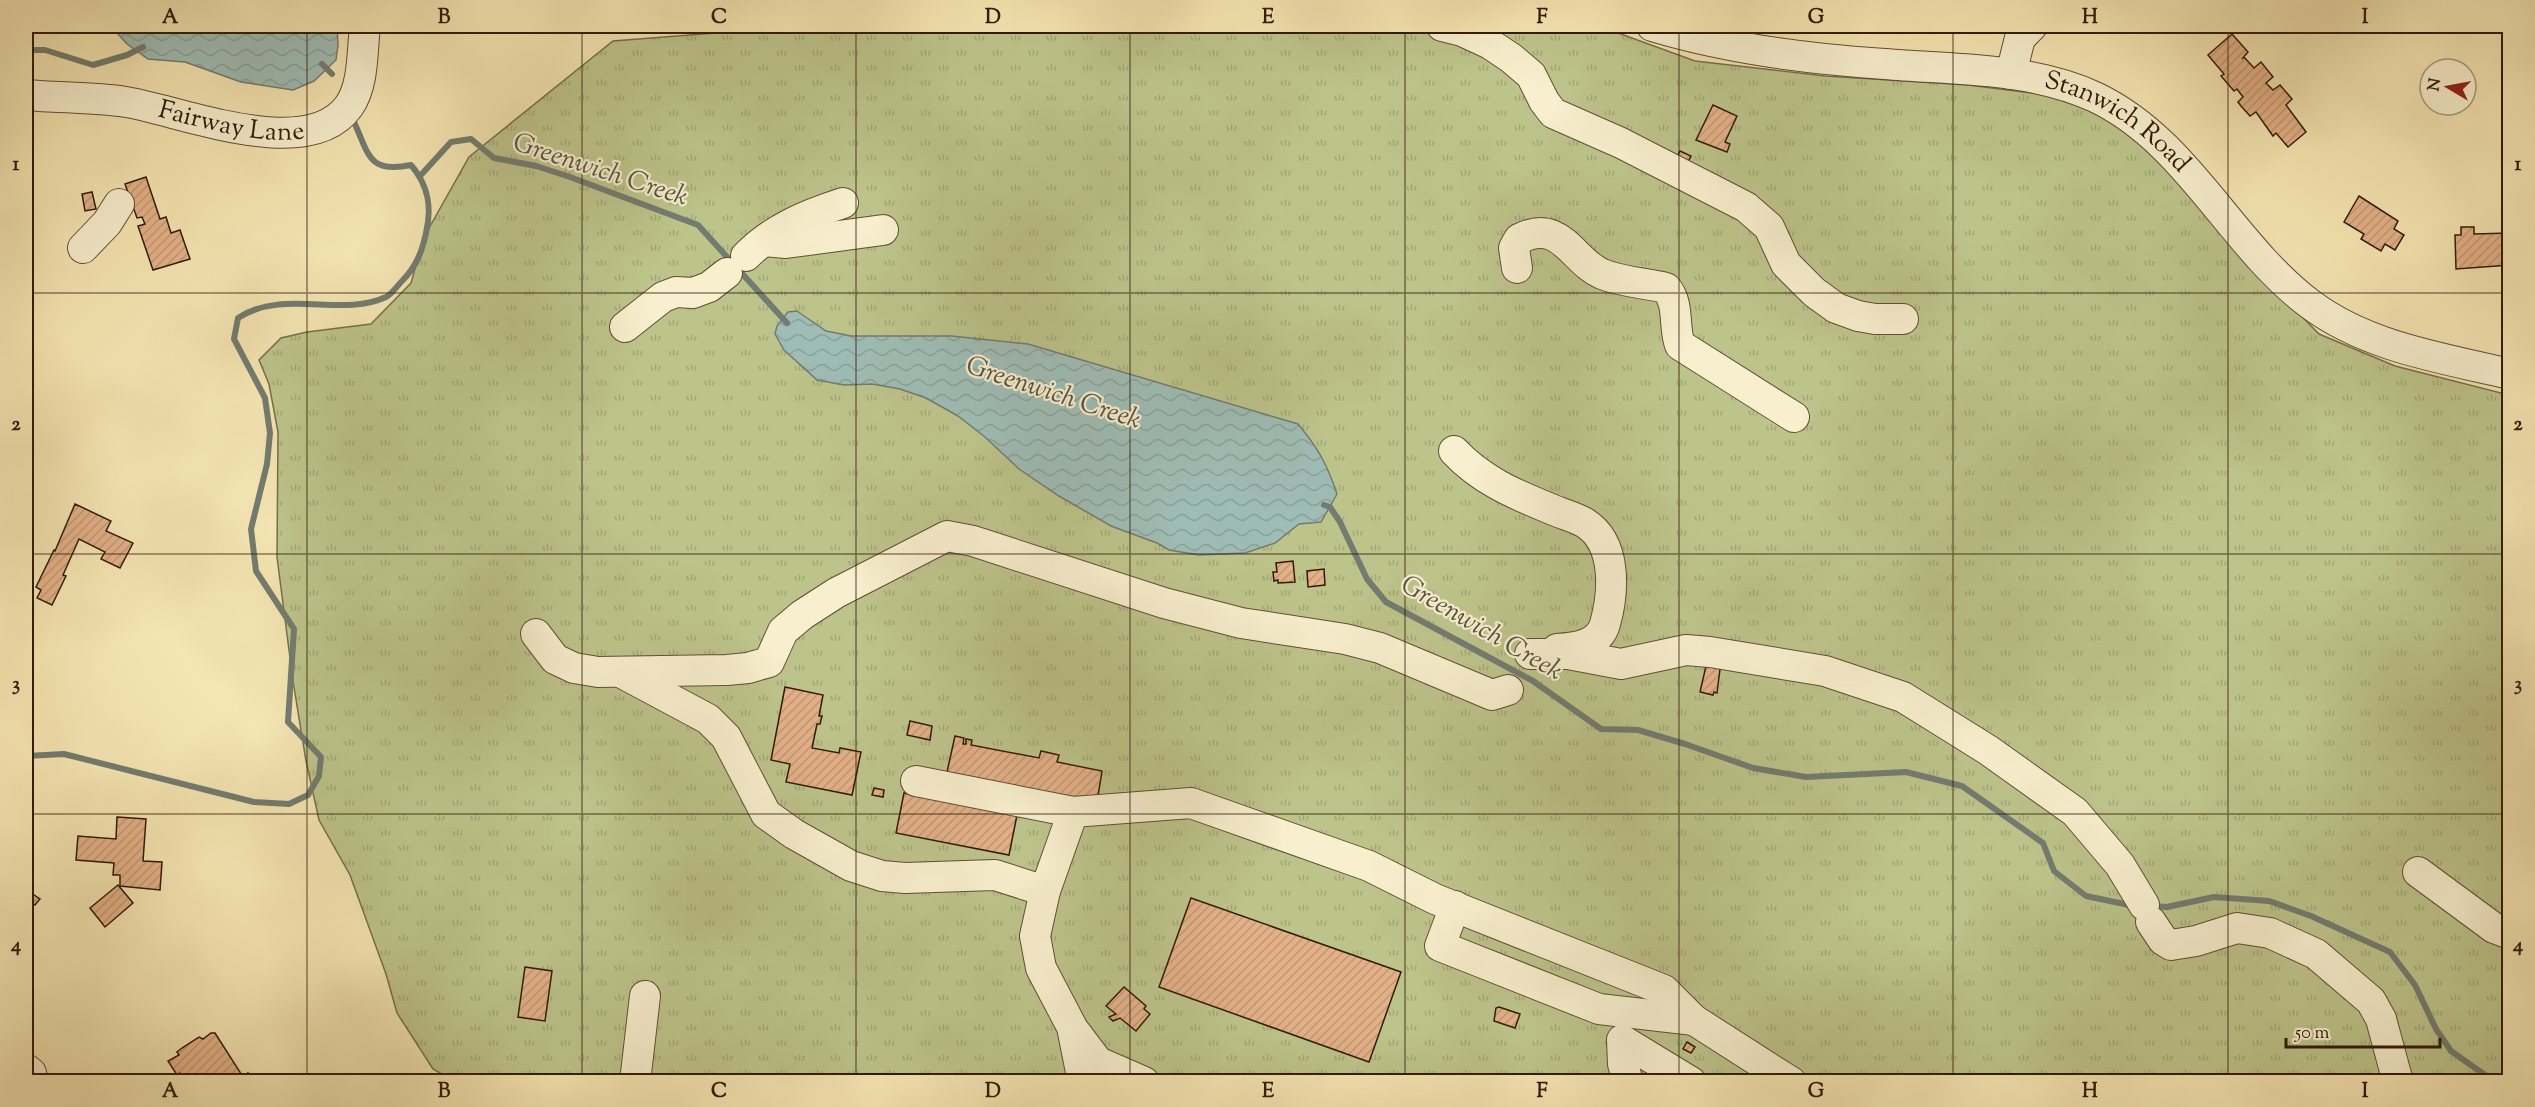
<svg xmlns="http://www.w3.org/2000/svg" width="2535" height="1107" viewBox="0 0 2535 1107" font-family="'Sorts Mill Goudy',serif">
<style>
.grass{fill:url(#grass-tufts);stroke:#76704a;stroke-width:1.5}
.water{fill:url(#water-waves);stroke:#737c70;stroke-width:1.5}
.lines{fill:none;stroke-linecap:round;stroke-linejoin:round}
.stream{stroke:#737c70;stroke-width:6}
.building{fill:url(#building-hatch);stroke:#301b08;stroke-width:1.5}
.minor-casing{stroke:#614e33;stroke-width:32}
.minor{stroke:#f8efce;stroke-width:30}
.grid{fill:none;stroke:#301b08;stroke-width:1.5;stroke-opacity:0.55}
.labels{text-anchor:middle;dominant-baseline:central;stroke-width:4.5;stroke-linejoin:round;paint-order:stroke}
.street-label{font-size:26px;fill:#301b08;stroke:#f8efce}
.water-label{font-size:27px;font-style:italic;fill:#575445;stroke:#f8efce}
.neatline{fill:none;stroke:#301b08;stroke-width:2}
.grid-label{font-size:20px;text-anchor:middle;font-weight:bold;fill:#301b08}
</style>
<defs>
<pattern id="grass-tufts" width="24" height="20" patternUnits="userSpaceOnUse" patternTransform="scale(1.5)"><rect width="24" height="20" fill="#bdc48b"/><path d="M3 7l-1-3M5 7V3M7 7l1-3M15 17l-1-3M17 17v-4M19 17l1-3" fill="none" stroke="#a3a876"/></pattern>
<pattern id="water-waves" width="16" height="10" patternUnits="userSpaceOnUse" patternTransform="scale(1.5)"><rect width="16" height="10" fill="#9fbdb6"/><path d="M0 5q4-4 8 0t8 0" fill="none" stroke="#89a29b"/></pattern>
<pattern id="building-hatch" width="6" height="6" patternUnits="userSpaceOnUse" patternTransform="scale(1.5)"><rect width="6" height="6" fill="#e3b188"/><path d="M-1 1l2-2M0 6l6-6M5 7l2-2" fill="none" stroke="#c39874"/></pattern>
</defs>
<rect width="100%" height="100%" fill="#f5e6b3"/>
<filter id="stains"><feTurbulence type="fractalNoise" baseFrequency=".00333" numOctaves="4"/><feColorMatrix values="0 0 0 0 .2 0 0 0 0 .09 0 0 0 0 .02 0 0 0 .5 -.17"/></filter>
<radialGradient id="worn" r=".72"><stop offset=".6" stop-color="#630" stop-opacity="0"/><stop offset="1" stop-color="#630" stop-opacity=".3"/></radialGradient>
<polygon class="grass" points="807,26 1599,26 1695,61 1825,76 1968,85 2065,97 2121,123 2167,166 2247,260 2319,334 2395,366 2509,395 2509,1081 454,1081 433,1069 397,1013 386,974 350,875 319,820 306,761 293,681 277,557 278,432 269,384 259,360 281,338 307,332 371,324 411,283 424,237 469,157 613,41"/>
<g class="water">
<polygon points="115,26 337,26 338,45 336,60 314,81 293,90 241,82 185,62 148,59 127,44 117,33"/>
<path d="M797,311L826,331L851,336H952L1028,344L1298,424C1318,448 1327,464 1337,494L1321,522L1299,524L1275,543L1245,553L1199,555L1169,550L1157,543L1111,526L1059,496L1019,469L985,437L958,416L926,398L900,389L872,384L844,385L817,380L784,350L775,334L777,326L788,312Z"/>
</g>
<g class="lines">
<g class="stream">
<polyline points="26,50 45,50 93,65 127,55 143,47"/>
<polyline points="322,64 332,74"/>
<polyline points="420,176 451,142 471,139 494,158 536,166 570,177 698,225 787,323"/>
<polyline points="1324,505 1330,507 1340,522 1367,579 1386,602 1533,681 1601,729 1638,730 1685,744 1753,768 1806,777 1906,772 1962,786 2043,843 2054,871 2086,896 2134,906"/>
<path d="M26,756L64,754L254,802L289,804L308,795L319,776L321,757L288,722L294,629L256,571L251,529L267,464L270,433L265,398L234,339L238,318C284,288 341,318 386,297C392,294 397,286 402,281C416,267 422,252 426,233C432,208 429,186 411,165C368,174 369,154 354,122"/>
<polyline points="2153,906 2167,907 2214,897 2269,901 2311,916 2390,952 2415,985 2436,1029 2451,1051 2495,1082"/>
</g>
</g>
<g class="building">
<polygon points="2232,34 2248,52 2242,59 2244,57 2254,68 2261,62 2273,77 2266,83 2273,90 2280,85 2292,99 2286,105 2306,132 2288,147 2276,133 2273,136 2256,112 2250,116 2241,106 2238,102 2243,97 2237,89 2234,91 2221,76 2224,74 2208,55"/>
<polygon points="1713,105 1737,116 1725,142 1730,144 1727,152 1696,140"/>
<polygon points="1680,151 1691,156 1688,162 1677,157"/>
<polygon points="146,177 160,219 166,217 171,233 180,230 190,259 153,270 138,226 145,224 142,217 137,218 125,184"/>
<polygon points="92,192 96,209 85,211 82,194"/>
<polygon points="2359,196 2398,221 2394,229 2404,235 2395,250 2385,244 2381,251 2361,239 2364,234 2344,222"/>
<polygon points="2461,227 2474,227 2474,234 2510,233 2510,265 2456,269 2455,235 2461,235"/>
<polygon points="75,504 111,521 106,531 133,543 120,568 101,559 105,552 79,539 63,575 66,576 52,605 37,598 41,590 36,587 54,550 55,551"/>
<polygon points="1293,561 1295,582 1278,583 1278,580 1274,581 1273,572 1277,572 1276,563"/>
<polygon points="1324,569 1325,585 1308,587 1307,571"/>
<polygon points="1712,665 1720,669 1717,693 1714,692 1713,695 1700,692 1706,666 1712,667"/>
<polygon points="785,687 823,695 819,716 822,716 820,724 817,724 812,748 839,753 840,748 861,752 852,795 786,782 790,764 771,760"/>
<polygon points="910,721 932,726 930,740 907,735"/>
<polygon points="955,736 964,738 963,744 966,744 966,739 972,740 971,745 1039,758 1041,751 1059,755 1057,762 1102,771 1097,802 947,772"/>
<polygon points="874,788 884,790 883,797 872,795"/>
<polygon points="904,793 1017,815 1009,855 896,833"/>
<polygon points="117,817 146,819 143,861 162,862 160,890 120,886 120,875 113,875 114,863 76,860 78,836 116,839"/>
<polygon points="118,885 133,903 105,927 90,908"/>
<polygon points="31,893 40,899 35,905 26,899"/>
<polygon points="1191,898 1401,972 1369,1062 1159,987"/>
<polygon points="525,967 552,971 545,1021 518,1017"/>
<polygon points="1124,987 1146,1006 1144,1009 1150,1014 1136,1031 1120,1018 1113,1021 1109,1017 1116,1014 1106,1006"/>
<polygon points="1499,1007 1520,1014 1515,1028 1494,1021 1496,1008"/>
<polygon points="211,1033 215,1033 243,1077 248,1073 253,1082 185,1082 180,1073 177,1075 168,1061 179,1055 177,1052 182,1048 199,1037 203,1039"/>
<polygon points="1687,1042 1695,1047 1691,1053 1683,1049"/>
</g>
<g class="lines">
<defs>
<g id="minor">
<polyline points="1442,26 1462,31 1490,44 1511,58 1531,75 1544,101 1553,113 1621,143 1746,207 1769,227 1786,264 1814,292 1836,308 1858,316 1875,319 1903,319"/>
<path id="s1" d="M1652,26C1728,49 1806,59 1885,64C1955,70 2030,67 2095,97C2188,141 2230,244 2310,304C2367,347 2442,358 2510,374"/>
<polyline points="2011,74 2020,38 2032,26"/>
<path id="s2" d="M26,95C59,98 93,97 126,102C182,111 308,164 349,106C364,85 362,50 365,26"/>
<polyline points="764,241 786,243 883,230"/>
<polyline points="83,248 107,223 119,204"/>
<path d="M746,256C774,228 806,215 843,203"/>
<path d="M1517,268L1514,248L1519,239C1561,217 1572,261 1602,274C1622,282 1645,283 1666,288C1680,304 1673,327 1680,345L1794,417"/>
<polyline points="625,327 663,297 676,292 693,293 709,287 727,273"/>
<path d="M1454,451C1481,480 1514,494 1551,509C1562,514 1575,517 1585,523C1617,543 1614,592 1605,624C1599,645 1576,648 1557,649"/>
<polyline points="536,634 555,659 574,668 598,672 727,670 748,668 769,662 783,631 802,615 836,593 947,536 973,541 1164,603 1241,623 1345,639 1380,648 1492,695 1508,690"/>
<polyline points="1530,654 1568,654 1621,664 1686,650 1710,652 1825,671 1903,697 1988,750 2075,812 2120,865 2144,905"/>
<polyline points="622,673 708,719 726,737 766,814 794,834 851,866 882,876 905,878 995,875 1045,891"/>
<polyline points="916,781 1073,812 1191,803 1369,866 1435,899 1664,990 1694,1020 1791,1082"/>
<polyline points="1073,812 1045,891 1035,936 1041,968 1073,1029 1098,1062 1144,1082"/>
<polyline points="2418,872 2494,928 2510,934"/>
<polyline points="1455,906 1440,946 1599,1009 1694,1020"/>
<polyline points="2151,922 2163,940 2171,945 2196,941 2237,928 2270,933 2316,954 2371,1001 2381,1019 2398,1082"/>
<polyline points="1073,1032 1083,1082"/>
<polyline points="26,1069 31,1073 33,1082"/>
<polyline points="635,1082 645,996"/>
<polyline points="1628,1082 1623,1064 1622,1040 1691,1082"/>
</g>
</defs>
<use href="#minor" class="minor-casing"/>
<use href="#minor" class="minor"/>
</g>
<path class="grid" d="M307,26V1082M582,26V1082M856,26V1082M1130,26V1082M1405,26V1082M1679,26V1082M1953,26V1082M2228,26V1082M26,293H2510M26,554H2510M26,814H2510"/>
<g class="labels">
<g class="street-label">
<text stroke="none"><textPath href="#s2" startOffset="208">Fairway Lane</textPath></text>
<text stroke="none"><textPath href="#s1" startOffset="482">Stanwich Road</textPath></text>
</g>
<g class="water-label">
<text transform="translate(600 171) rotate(18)">Greenwich Creek</text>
<text transform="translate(1053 394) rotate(18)">Greenwich Creek</text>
<text transform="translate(1481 629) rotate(30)">Greenwich Creek</text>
</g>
</g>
<rect width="2535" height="1107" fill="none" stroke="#f5e6b3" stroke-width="66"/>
<g transform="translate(2448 87) rotate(280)"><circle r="28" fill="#f8efce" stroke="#a89a7f" stroke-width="1.5"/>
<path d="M0-4.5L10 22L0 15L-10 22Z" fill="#8f2418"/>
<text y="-9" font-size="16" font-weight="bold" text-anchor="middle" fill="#301b08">N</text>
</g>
<path d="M2286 1038v9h154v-9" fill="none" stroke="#301b08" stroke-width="3"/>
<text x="2295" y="1038" font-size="18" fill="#301b08" stroke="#f8efce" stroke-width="4.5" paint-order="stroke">50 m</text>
<rect x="33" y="33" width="2469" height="1041" class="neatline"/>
<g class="grid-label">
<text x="170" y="23">A</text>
<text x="444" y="23">B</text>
<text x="719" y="23">C</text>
<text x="993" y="23">D</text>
<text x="1268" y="23">E</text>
<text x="1542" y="23">F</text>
<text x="1816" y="23">G</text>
<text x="2090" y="23">H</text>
<text x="2365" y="23">I</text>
<text x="16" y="170">1</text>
<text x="2518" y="170">1</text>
<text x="16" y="430">2</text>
<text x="2518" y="430">2</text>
<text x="16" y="690">3</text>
<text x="2518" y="690">3</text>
<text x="16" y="951">4</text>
<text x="2518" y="951">4</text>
<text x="170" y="1097">A</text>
<text x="444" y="1097">B</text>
<text x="719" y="1097">C</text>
<text x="993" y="1097">D</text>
<text x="1268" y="1097">E</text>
<text x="1542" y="1097">F</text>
<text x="1816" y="1097">G</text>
<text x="2090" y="1097">H</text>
<text x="2365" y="1097">I</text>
</g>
<rect width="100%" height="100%" filter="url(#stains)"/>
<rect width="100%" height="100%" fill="url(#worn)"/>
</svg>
